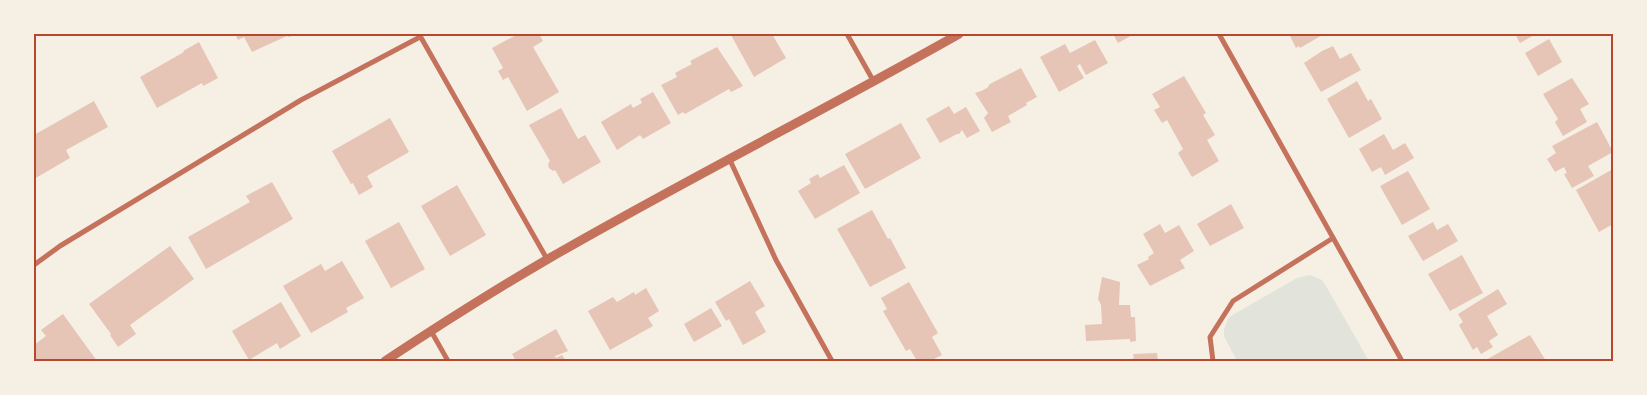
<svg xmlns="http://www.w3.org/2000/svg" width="1647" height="395" viewBox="0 0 1647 395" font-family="Jost,sans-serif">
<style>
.green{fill:#e2e4dc}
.building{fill:#e6c5b7}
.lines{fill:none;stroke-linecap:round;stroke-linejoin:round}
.minor{stroke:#c5725c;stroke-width:5}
.tertiary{stroke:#c5725c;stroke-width:9}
.neatline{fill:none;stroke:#b5482f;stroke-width:2}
</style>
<rect width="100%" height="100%" fill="#f6efe4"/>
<polygon class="green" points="1310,275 1322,280 1326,286 1369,361 1237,361 1224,336 1224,329 1229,317 1297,278"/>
<g class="building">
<polygon points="235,34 298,34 289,37 287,36 252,52 244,37 238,40"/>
<polygon points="518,34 539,34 543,41 533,47 559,92 527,111 508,77 503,80 498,71 503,68 492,48"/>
<polygon points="733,34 772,34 786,58 754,77 731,35"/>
<polygon points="1113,34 1134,34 1118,43"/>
<polygon points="1289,34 1324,34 1300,48 1299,46 1296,48"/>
<polygon points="1515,34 1536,34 1520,43"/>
<polygon points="1549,39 1562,62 1538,76 1525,53"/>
<polygon points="1095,40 1108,63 1086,75 1080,64 1077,66 1084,78 1059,92 1040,57 1065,44 1070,53"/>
<polygon points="199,42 218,78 203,86 202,83 157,108 140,77 184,52 183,51"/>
<polygon points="1333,46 1340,59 1351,53 1361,70 1321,92 1304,63 1322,51"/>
<polygon points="717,47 743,86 731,92 729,89 685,114 683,112 678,115 661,85 677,77 675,73 692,64 690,61"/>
<polygon points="1021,68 1037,97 1026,103 1027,105 1008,116 1011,122 992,132 984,118 988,113 975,93 981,91 987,88 990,84"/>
<polygon points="1184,76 1206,113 1203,115 1215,135 1207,140 1219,161 1192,177 1178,153 1183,149 1167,120 1162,123 1154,110 1160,107 1152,94"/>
<polygon points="1572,78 1589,104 1580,109 1587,122 1563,136 1555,122 1558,119 1543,94"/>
<polygon points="1357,81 1368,101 1371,99 1382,119 1349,138 1327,99"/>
<polygon points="653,92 671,123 643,139 640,135 617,150 601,122 631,104 633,108 642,103 640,99"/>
<polygon points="94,101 108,127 66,150 70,158 34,179 34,135"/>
<polygon points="949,106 954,114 966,107 980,131 967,138 962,130 959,134 957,134 940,143 926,119"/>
<polygon points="561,108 578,139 585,135 601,162 563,184 555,170 553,171 549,168 548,164 550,161 529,125"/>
<polygon points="390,118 409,152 367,176 373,187 359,195 353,183 351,184 332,151"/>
<polygon points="1597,122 1613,152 1588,166 1594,176 1572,188 1564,174 1567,173 1564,167 1555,172 1547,159 1556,153 1552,146"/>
<polygon points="901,123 921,158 865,189 845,154"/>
<polygon points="1384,134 1393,150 1405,143 1414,158 1385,175 1381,167 1372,172 1359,149"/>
<polygon points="844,165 860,193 815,219 798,191 811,183 809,179 818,174 820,178"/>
<polygon points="1613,169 1613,224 1599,232 1576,190"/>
<polygon points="1408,171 1430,209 1402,225 1380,186"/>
<polygon points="272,182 293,219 206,269 188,237 250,202 246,196"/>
<polygon points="457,185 486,235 450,256 421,206"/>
<polygon points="1231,204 1244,228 1210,246 1197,224"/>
<polygon points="872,210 888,239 890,238 906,268 870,287 837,229"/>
<polygon points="399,222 425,269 391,288 365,241"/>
<polygon points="1433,222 1437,230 1448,224 1458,241 1423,261 1408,236"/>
<polygon points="1160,224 1165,233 1179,225 1194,251 1180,260 1185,268 1150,286 1137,265 1149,259 1148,257 1154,253 1143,234"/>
<polygon points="170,246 194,279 130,325 136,334 118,347 110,335 111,334 89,304"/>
<polygon points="1462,255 1483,293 1450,311 1428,274"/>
<polygon points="342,261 364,298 346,308 348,312 311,333 283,286 321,264 325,271"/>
<polygon points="1102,277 1120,282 1119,305 1130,305 1131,317 1135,317 1136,341 1130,342 1130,339 1086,341 1085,325 1102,324 1101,305 1098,299"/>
<polygon points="750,281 765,306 755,312 766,332 743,345 729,319 726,321 715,302"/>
<polygon points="909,282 938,333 932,337 942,355 930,361 917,361 910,349 906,351 883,311 887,309 881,298"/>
<polygon points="646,288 659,311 648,318 653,326 610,350 588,311 613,297 617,302 634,292 635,295"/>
<polygon points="1498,289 1507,304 1487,316 1498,335 1489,341 1493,347 1481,354 1477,347 1473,350 1459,325 1463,322 1458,314"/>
<polygon points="281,302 301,336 280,349 277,343 249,360 232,331"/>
<polygon points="711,308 722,326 694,342 684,324"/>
<polygon points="63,314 97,361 34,361 34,345 46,336 41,330"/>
<polygon points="556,329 568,351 555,356 556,358 562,355 566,361 516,361 512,354"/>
<polygon points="1530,335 1546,361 1484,361"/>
<polygon points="1157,353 1158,361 1128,361 1134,358 1133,354"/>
</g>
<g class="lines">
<g class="minor">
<polyline points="419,34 547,259"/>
<polyline points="847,34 874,82"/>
<polyline points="1219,34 1402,361"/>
<polyline points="729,158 776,260 832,361"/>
<polyline points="34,265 60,246 301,100 420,37"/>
<polyline points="431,331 448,361"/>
<polyline points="1213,361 1210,337 1233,301 1333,238"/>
</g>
<path class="tertiary" d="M385,361C438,326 493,291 548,259C683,181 823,111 959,34"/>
</g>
<rect width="1647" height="395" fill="none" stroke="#f6efe4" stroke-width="70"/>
<rect x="35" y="35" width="1577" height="325" class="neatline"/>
</svg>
